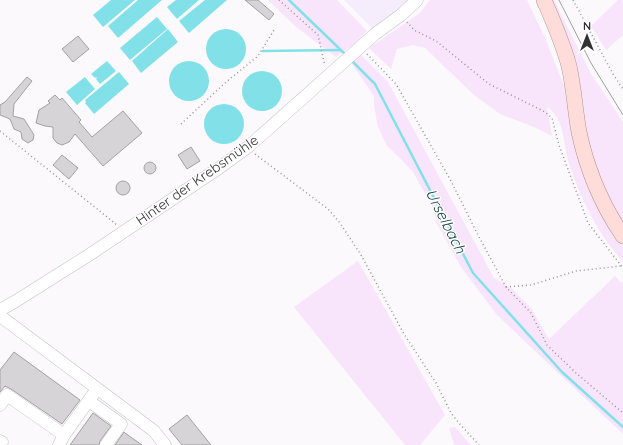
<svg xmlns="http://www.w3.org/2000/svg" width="623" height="445" viewBox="0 0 623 445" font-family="Quicksand,sans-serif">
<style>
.commercial{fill:#f5ecfc}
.green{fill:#f8e5fb}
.water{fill:#82e1e8}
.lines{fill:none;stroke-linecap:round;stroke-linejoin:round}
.stream{stroke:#82e1e8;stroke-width:2.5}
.building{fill:#d6d4d7;stroke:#a2a1a4}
.minor-casing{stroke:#c3c1c4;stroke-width:13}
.major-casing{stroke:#b6928f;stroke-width:16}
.path{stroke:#959496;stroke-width:1.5;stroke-dasharray:1 3;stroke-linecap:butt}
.minor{stroke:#fff;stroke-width:12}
.major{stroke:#fedcda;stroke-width:15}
.tram{stroke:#a09ea0;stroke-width:1}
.labels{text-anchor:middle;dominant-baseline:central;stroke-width:3;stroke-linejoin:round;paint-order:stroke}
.street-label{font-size:14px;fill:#333233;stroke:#fff}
.water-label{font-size:15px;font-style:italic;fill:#174347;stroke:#fff}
</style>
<rect width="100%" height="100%" fill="#fbf9fc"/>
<polygon class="commercial" points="344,0 410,0 374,30"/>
<g class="green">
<polygon points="268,0 337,0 367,31 354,44 336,57 295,26"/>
<path d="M430,0H527L545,38L565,88L570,119L610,228L623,246V262C606,242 592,221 582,197C576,185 571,170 567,157C563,139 564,119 547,107L552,136L536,128L500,114L474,95L425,48L413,45L397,49L391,69L369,48L420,13Z"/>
<polygon points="551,0 554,0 590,72 623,122 623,226 594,169"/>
<polygon points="618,0 623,0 623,35 606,50 591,26"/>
<polygon points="360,54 388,82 494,278 512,289 531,308 549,339 615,276 621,283 623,281 623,434 497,315 461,267 437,224 432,206 413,172 399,157 387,146 378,127 374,106 374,96 352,64"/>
<polygon points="358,261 445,415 420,445 405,445 294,307"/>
<polygon points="455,427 471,445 454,445 449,428"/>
</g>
<g class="water">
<polygon points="111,0 135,0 103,27 93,15"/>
<polygon points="138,0 162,0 118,38 108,26"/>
<polygon points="176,0 199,0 177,19 167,7"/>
<polygon points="205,0 227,0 189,33 179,21"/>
<polygon points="157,17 167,29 130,60 120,48"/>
<circle cx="226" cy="49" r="20"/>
<polygon points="168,29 178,42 141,73 132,61"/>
<circle cx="189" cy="81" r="20"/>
<polygon points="107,61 116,71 100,84 96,79 97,78 96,77 95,78 91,74"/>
<circle cx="262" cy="91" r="20"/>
<polygon points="119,72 129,84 94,114 85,103 86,102 85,100"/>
<polygon points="85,77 95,89 77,105 66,92"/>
<circle cx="224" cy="124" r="20"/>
</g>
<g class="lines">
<g class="stream">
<polyline points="289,0 346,55"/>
<polyline points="263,51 341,50"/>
<polyline points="351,60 375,84 473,273 562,372 623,427"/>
</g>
</g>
<g class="building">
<polygon points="245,0 258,0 274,14 269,20"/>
<polygon points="78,36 89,49 73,62 62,49"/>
<polygon points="27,77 32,81 14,104 13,116 24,119 34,135 33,140 28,143 22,139 21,132 14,129 10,119 0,115 0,105 5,102"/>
<polygon points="55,95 60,100 62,98 81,120 79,122 92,137 123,111 142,133 103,166 75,134 69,142 62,145 57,143 53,138 53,127 45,126 36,123 39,110 50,103 48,101"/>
<polygon points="191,147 200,161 187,169 178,155"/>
<polygon points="62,155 78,168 69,179 53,165"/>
<circle cx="150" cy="168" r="6"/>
<circle cx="123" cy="188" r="7"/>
<polygon points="14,352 80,400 62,424 11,389 5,386 0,392 0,370"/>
<polygon points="93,413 111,426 100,441 99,445 70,445"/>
<polygon points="187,415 211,445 182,445 169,429"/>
<polygon points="124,432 125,433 142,445 115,445"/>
</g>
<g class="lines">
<defs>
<g id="minor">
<polyline points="0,310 16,301 89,255 219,168 248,147 375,34 401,15 417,0"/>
<polyline points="0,316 154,431 165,445"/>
<polyline points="89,401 121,424 106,445"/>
<polyline points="0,405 7,395 64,435"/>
<polyline points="0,441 2,442"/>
<polyline points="59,445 64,435 97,389"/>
</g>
<path id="major" d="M544,0C553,21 563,43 569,66C574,88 575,110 579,132C587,170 602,205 623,236"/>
</defs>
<use href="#minor" class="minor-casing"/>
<use href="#major" class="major-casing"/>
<g class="path">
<polyline points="279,0 318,35 325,66"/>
<polyline points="573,0 613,74 623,89"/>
<polyline points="407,22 414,30 436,41 489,84 545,112 552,118 559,145 588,223 623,268"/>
<polyline points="367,54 396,84 451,181 478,235 506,287 531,313 547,345 576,373 623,413"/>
<polyline points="181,124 225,83 258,56 274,30"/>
<polyline points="0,131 117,225"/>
<polyline points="255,154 328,209 340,223 361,255 404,334 436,383 451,413 458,422 479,445"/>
<polyline points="506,287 531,285 576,271 621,266"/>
</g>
<use href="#minor" class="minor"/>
<use href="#major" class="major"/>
<polyline class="tram" points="559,0 591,63 623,115"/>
</g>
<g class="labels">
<g class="street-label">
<text transform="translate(197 180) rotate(-35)">Hinter der Krebsmühle</text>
</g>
<g class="water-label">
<text transform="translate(446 221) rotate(63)">Urselbach</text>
</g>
</g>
<g transform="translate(587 36)" stroke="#ffffff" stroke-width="3" paint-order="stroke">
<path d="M0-3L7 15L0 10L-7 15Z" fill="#333233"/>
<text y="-6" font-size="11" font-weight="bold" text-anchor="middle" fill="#333233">N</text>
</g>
</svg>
